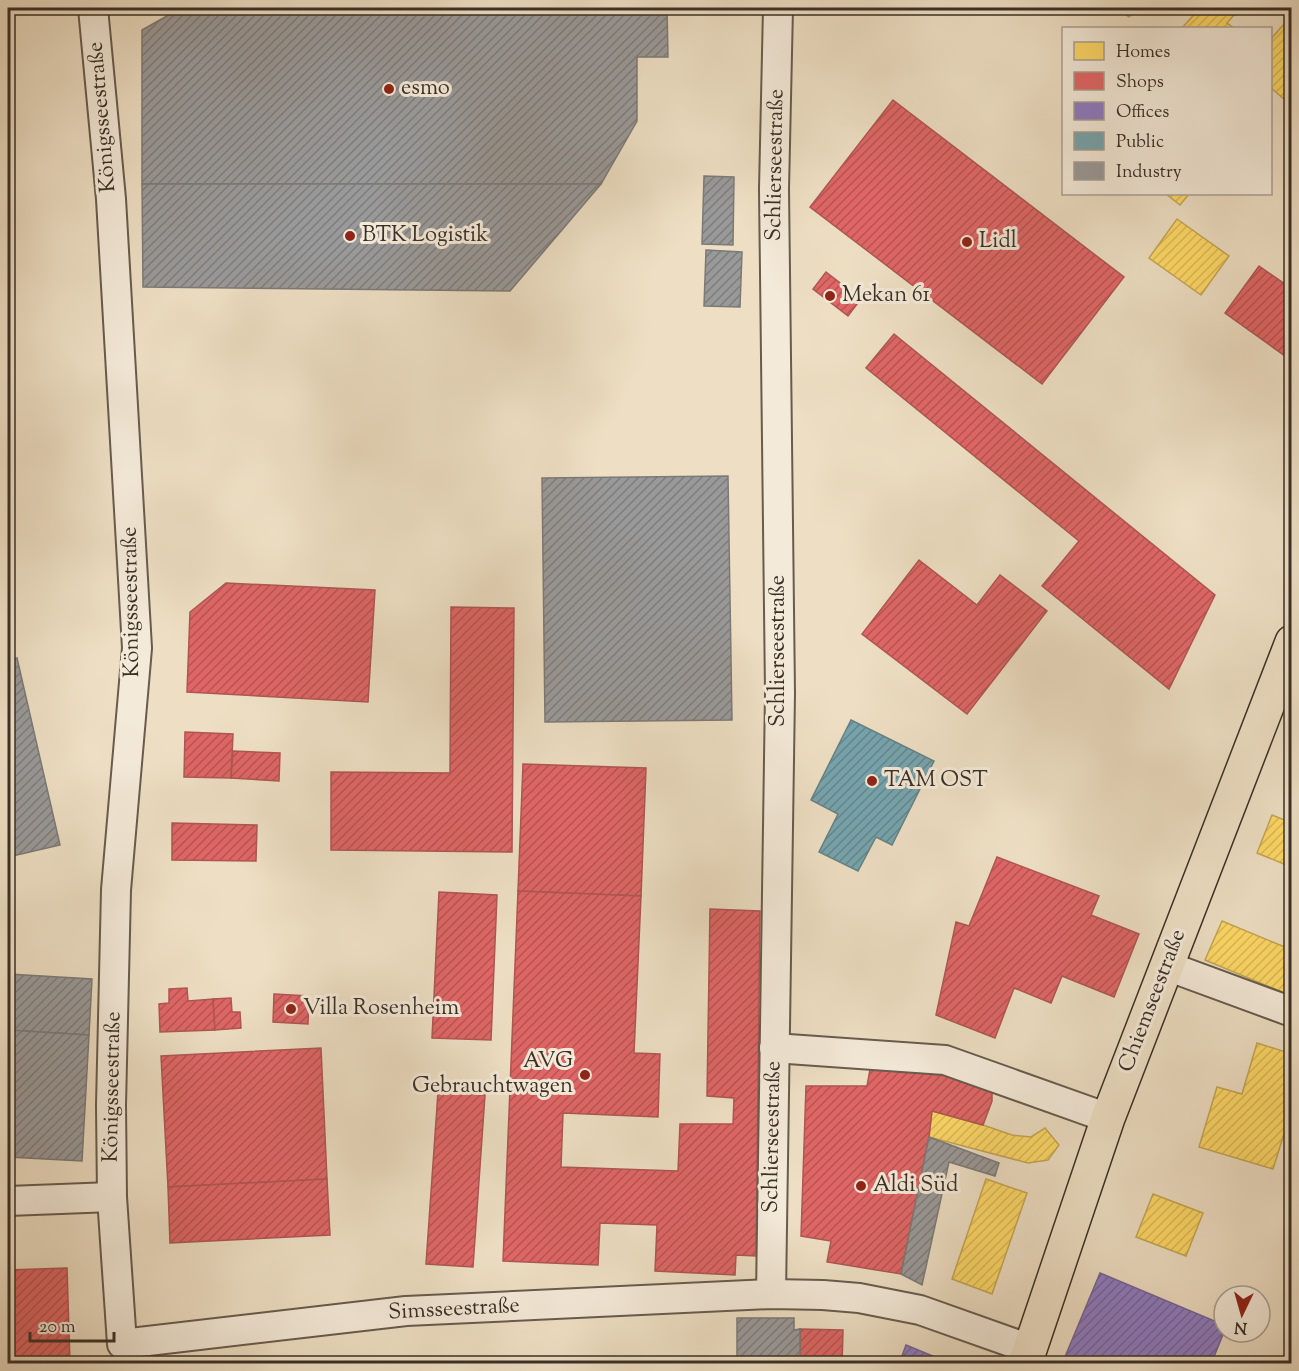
<svg xmlns="http://www.w3.org/2000/svg" width="1299" height="1371" viewBox="0 0 1299 1371" font-family="'Sorts Mill Goudy',serif">
<style>
.homes{fill:url(#homes-hatch);stroke:#c4a653;stroke-width:1.5}
.shops{fill:url(#shops-hatch);stroke:#ae5653;stroke-width:1.5}
.offices{fill:url(#offices-hatch);stroke:#756594;stroke-width:1.5}
.public{fill:url(#public-hatch);stroke:#648286;stroke-width:1.5}
.industry{fill:url(#industry-hatch);stroke:#7c7a77;stroke-width:1.5}
.lines{fill:none;stroke-linecap:round;stroke-linejoin:round}
.minor-casing{stroke:#675c4e;stroke-width:32}
.major-casing{stroke:#3a3027;stroke-width:36}
.minor{stroke:#f4ead9;stroke-width:28}
.major{stroke:#eedfc4;stroke-width:33}
.poi-dot{fill:#8f2418;stroke:#f4ead9;stroke-width:2}
.labels{text-anchor:middle;dominant-baseline:central;stroke-width:6;stroke-linejoin:round;paint-order:stroke}
.poi-label{font-size:22px;fill:#3a3027;stroke:#f4ead9;text-anchor:start}
.street-label{font-size:22px;fill:#3a3027;stroke:#f4ead9}
</style>
<defs>
<pattern id="homes-hatch" width="6" height="6" patternUnits="userSpaceOnUse" patternTransform="scale(1.5)"><rect width="6" height="6" fill="#ffd966"/><path d="M-1 1l2-2M0 6l6-6M5 7l2-2" fill="none" stroke="#dbbb58"/></pattern>
<pattern id="shops-hatch" width="6" height="6" patternUnits="userSpaceOnUse" patternTransform="scale(1.5)"><rect width="6" height="6" fill="#e06666"/><path d="M-1 1l2-2M0 6l6-6M5 7l2-2" fill="none" stroke="#b75454"/></pattern>
<pattern id="offices-hatch" width="6" height="6" patternUnits="userSpaceOnUse" patternTransform="scale(1.5)"><rect width="6" height="6" fill="#8e7cc3"/><path d="M-1 1l2-2M0 6l6-6M5 7l2-2" fill="none" stroke="#75669e"/></pattern>
<pattern id="public-hatch" width="6" height="6" patternUnits="userSpaceOnUse" patternTransform="scale(1.5)"><rect width="6" height="6" fill="#76a5af"/><path d="M-1 1l2-2M0 6l6-6M5 7l2-2" fill="none" stroke="#62878e"/></pattern>
<pattern id="industry-hatch" width="6" height="6" patternUnits="userSpaceOnUse" patternTransform="scale(1.5)"><rect width="6" height="6" fill="#999"/><path d="M-1 1l2-2M0 6l6-6M5 7l2-2" fill="none" stroke="#7e7d7d"/></pattern>
</defs>
<rect width="100%" height="100%" fill="#eedfc4"/>
<filter id="stains"><feTurbulence type="fractalNoise" baseFrequency=".00333" numOctaves="4"/><feColorMatrix values="0 0 0 0 .2 0 0 0 0 .09 0 0 0 0 .02 0 0 0 .5 -.17"/></filter>
<radialGradient id="worn" r=".72"><stop offset=".6" stop-color="#630" stop-opacity="0"/><stop offset="1" stop-color="#630" stop-opacity=".3"/></radialGradient>
<g class="homes">
<polygon points="1117,8 1137,8 1129,17"/>
<polygon points="1200,8 1240,8 1227,23 1234,28 1182,28"/>
<polygon points="1292,15 1292,92 1285,100 1270,87 1270,40"/>
<polygon points="1166,194 1189,194 1180,205"/>
<polygon points="1177,219 1229,256 1201,295 1149,258"/>
<polygon points="1272,815 1292,823 1292,846 1284,864 1257,853"/>
<polygon points="1292,846 1292,867 1284,864"/>
<polygon points="1222,921 1292,950 1292,996 1205,960"/>
<polygon points="1257,1043 1292,1054 1292,1122 1288,1121 1273,1169 1199,1147 1217,1087 1242,1094"/>
<polygon points="932,1111 983,1125 1012,1135 1031,1137 1045,1128 1059,1145 1048,1160 1028,1163 929,1137"/>
<polygon points="986,1179 1027,1193 992,1294 952,1279"/>
<polygon points="1153,1194 1203,1213 1186,1256 1136,1237"/>
</g>
<g class="shops">
<polygon points="893,100 1124,277 1042,384 810,207"/>
<polygon points="1259,266 1292,289 1292,361 1225,313"/>
<polygon points="826,272 861,299 848,316 813,289"/>
<polygon points="894,334 1215,595 1169,689 1042,586 1079,541 866,368"/>
<polygon points="919,560 977,605 1000,575 1047,611 967,714 862,634"/>
<polygon points="226,583 375,590 368,702 187,692 190,612"/>
<polygon points="451,607 514,608 512,852 331,850 331,772 450,773"/>
<polygon points="185,732 233,734 231,778 184,777"/>
<polygon points="233,751 280,753 279,781 231,778"/>
<polygon points="523,764 646,768 641,896 518,891"/>
<polygon points="172,823 257,825 256,861 172,860"/>
<polygon points="997,857 1099,896 1091,915 1139,934 1114,997 1062,976 1051,1003 1014,988 995,1038 936,1015 956,922 969,926"/>
<polygon points="518,891 641,896 634,1053 660,1054 658,1117 563,1113 561,1167 678,1171 680,1124 733,1124 734,1098 707,1096 710,909 760,911 756,1256 736,1255 735,1275 655,1271 657,1225 600,1223 598,1265 503,1261"/>
<polygon points="439,892 497,895 491,1040 432,1038"/>
<polygon points="187,988 188,1001 213,999 215,1030 160,1032 159,1004 169,1003 169,989"/>
<polygon points="274,994 309,996 308,1024 273,1022"/>
<polygon points="231,998 232,1012 240,1012 241,1028 215,1030 213,999"/>
<polygon points="321,1048 327,1179 168,1187 161,1056"/>
<polygon points="871,1064 992,1083 992,1101 983,1125 932,1111 929,1137 901,1274 827,1262 831,1241 801,1236 806,1086 867,1086"/>
<polygon points="438,1092 485,1095 473,1267 426,1264"/>
<polygon points="327,1179 330,1235 170,1243 168,1187"/>
<polygon points="67,1268 70,1364 11,1364 11,1355 8,1355 8,1270"/>
<polygon points="800,1329 843,1330 842,1364 800,1364"/>
</g>
<g class="offices">
<polygon points="1100,1273 1224,1325 1224,1332 1211,1364 1062,1364"/>
<polygon points="906,1345 952,1364 899,1364"/>
</g>
<polygon class="public" points="851,720 934,761 892,845 876,837 858,871 819,852 838,814 811,800"/>
<g class="industry">
<polygon points="181,8 667,8 668,57 637,57 637,121 601,184 142,184 142,30"/>
<polygon points="704,176 734,177 733,245 702,244"/>
<polygon points="142,184 601,184 510,291 143,287"/>
<polygon points="706,250 742,252 740,307 704,306"/>
<polygon points="728,476 732,720 545,722 542,478"/>
<polygon points="17,658 60,845 8,857 8,660"/>
<polygon points="8,974 92,979 89,1035 8,1030"/>
<polygon points="8,1030 89,1035 82,1161 8,1157"/>
<polygon points="929,1137 999,1163 995,1176 949,1162 922,1285 901,1274"/>
<polygon points="737,1318 794,1318 794,1330 800,1329 800,1364 737,1362"/>
</g>
<g class="lines">
<defs>
<g id="minor">
<polyline points="93,8 111,199 137,648 116,890 111,1105 112,1197 122,1344 406,1311 771,1294 823,1295 859,1298 920,1310 1030,1349"/>
<polyline points="1167,966 1292,1012"/>
<polyline points="774,1048 945,1060 1108,1118"/>
<polyline points="8,1201 112,1197"/>
<polyline points="771,1294 780,693 774,189 778,8"/>
</g>
<polyline id="major" points="1025,1364 1108,1118 1292,642"/>
</defs>
<use href="#minor" class="minor-casing"/>
<use href="#major" class="major-casing"/>
<use href="#minor" class="minor"/>
<use href="#major" class="major"/>
</g>
<g class="poi-dot">
<circle cx="389" cy="89" r="6"/>
<circle cx="350" cy="236" r="6"/>
<circle cx="967" cy="242" r="6"/>
<circle cx="830" cy="296" r="6"/>
<circle cx="872" cy="781" r="6"/>
<circle cx="291" cy="1009" r="6"/>
<circle cx="585" cy="1075" r="6"/>
<circle cx="861" cy="1186" r="6"/>
</g>
<g class="labels">
<g class="poi-label">
<text x="401" y="89">esmo</text>
<text x="362" y="236">BTK Logistik</text>
<text x="979" y="242">Lidl</text>
<text x="842" y="296">Mekan 61</text>
<text x="884" y="781">TAM OST</text>
<text x="303" y="1009">Villa Rosenheim</text>
<text x="573" y="1062" text-anchor="end">AVG<tspan x="573" dy="25">Gebrauchtwagen</tspan></text>
<text x="873" y="1186">Aldi Süd</text>
</g>
<g class="street-label">
<text transform="translate(103 117) rotate(-95)">Königsseestraße</text>
<text transform="translate(776 165) rotate(-89)">Schlierseestraße</text>
<text transform="translate(132 602) rotate(-91)">Königsseestraße</text>
<text transform="translate(779 651) rotate(-90)">Schlierseestraße</text>
<text transform="translate(1153 1001) rotate(-69)">Chiemseestraße</text>
<text transform="translate(113 1087) rotate(-89)">Königsseestraße</text>
<text transform="translate(773 1137) rotate(-89)">Schlierseestraße</text>
<text transform="translate(454 1310) rotate(-3)">Simsseestraße</text>
</g>
</g>
<rect width="1299" height="1371" fill="none" stroke="#eedfc4" stroke-width="30"/>
<rect x="9" y="9" width="1281" height="1353" fill="none" stroke="#3a3027" stroke-width="3"/>
<rect x="15" y="15" width="1269" height="1341" fill="none" stroke="#3a3027" stroke-width="1.5"/>
<rect x="1062" y="27" width="210" height="168" fill="#f4ead9" stroke="#aaa092" stroke-width="1.5"/>
<rect x="1074" y="42" width="30" height="18" fill="#ffd966" stroke="#aaa092" stroke-width="1.5"/>
<text x="1116" y="57" font-size="18" fill="#3a3027">Homes</text>
<rect x="1074" y="72" width="30" height="18" fill="#e06666" stroke="#aaa092" stroke-width="1.5"/>
<text x="1116" y="87" font-size="18" fill="#3a3027">Shops</text>
<rect x="1074" y="102" width="30" height="18" fill="#8e7cc3" stroke="#aaa092" stroke-width="1.5"/>
<text x="1116" y="117" font-size="18" fill="#3a3027">Offices</text>
<rect x="1074" y="132" width="30" height="18" fill="#76a5af" stroke="#aaa092" stroke-width="1.5"/>
<text x="1116" y="147" font-size="18" fill="#3a3027">Public</text>
<rect x="1074" y="162" width="30" height="18" fill="#999999" stroke="#aaa092" stroke-width="1.5"/>
<text x="1116" y="177" font-size="18" fill="#3a3027">Industry</text>
<g transform="translate(1242 1314) rotate(185)"><circle r="28" fill="#f4ead9" stroke="#aaa092" stroke-width="1.5"/>
<path d="M0-4.5L10 22L0 15L-10 22Z" fill="#8f2418"/>
<text y="-9" font-size="16" font-weight="bold" text-anchor="middle" fill="#3a3027">N</text>
</g>
<path d="M30 1332v9h84v-9" fill="none" stroke="#3a3027" stroke-width="3"/>
<text x="39" y="1332" font-size="18" fill="#3a3027" stroke="#f4ead9" stroke-width="4.5" paint-order="stroke">20 m</text>
<rect width="100%" height="100%" filter="url(#stains)"/>
<rect width="100%" height="100%" fill="url(#worn)"/>
</svg>
